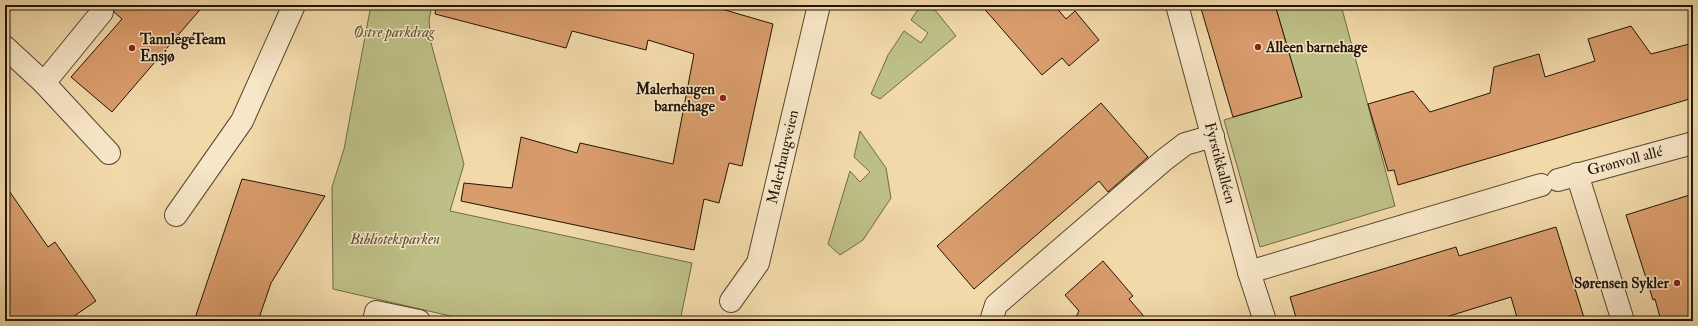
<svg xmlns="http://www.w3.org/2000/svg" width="1698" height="326" viewBox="0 0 1698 326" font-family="'IM FELL Double Pica',serif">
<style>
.green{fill:#bdbf86;stroke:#706a47}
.building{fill:#d99c6c;stroke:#221508}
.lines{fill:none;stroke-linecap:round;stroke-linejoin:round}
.minor-casing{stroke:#564630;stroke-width:24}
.minor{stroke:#f7e6c7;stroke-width:22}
.poi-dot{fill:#8f2418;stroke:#f7e6c7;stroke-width:1.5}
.labels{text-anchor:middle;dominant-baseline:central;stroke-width:3;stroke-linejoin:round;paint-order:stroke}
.park-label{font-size:15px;font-style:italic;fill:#585034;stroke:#f7e6c7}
.poi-label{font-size:15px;font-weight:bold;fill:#221508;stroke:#f7e6c7;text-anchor:start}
.street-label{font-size:15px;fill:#221508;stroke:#f7e6c7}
</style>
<rect width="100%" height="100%" fill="#f2d9a9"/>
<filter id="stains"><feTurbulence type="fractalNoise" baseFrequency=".005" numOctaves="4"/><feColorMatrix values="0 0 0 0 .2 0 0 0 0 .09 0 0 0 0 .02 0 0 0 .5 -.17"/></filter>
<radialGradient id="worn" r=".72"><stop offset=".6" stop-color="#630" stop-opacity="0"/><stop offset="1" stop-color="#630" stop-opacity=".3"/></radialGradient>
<g class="green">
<polygon points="371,5 432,5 429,20 431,43 464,164 450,211 692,263 680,321 472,321 333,289 332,187 344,149"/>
<polygon points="921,5 931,5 956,36 880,99 871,94 888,55 904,31 921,43 928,33 911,20"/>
<polygon points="1284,5 1341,5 1395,206 1260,247 1224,120 1302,97 1276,8"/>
<polygon points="860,131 886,168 891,198 863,240 840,255 828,244 850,171 860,182 870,172 854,157"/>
</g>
<g class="building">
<polygon points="112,5 204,5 112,112 71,77 122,19 114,12"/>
<polygon points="436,5 708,5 773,24 742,166 729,163 719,203 704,199 694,250 461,201 464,183 512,188 521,137 577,153 580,143 673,164 694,54 648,40 646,50 572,31 566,48 435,14"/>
<polygon points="981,5 1054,5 1066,19 1075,11 1099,40 1069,66 1062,58 1042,75"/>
<polygon points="1200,5 1275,5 1302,97 1233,117"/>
<polygon points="1631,26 1651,54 1693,43 1693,98 1398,185 1394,170 1388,171 1368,104 1413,91 1430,112 1490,93 1494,67 1539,54 1545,77 1595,61 1588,39"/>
<polygon points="1101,103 1148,157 1108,192 1099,181 974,289 937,246"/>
<polygon points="242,179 325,196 271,283 258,321 194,321"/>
<polygon points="5,185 48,247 55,242 96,301 67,321 5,321"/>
<polygon points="1693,194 1693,321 1661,321 1655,299 1653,300 1626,215"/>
<polygon points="1556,227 1585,321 1518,321 1511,297 1433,321 1297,321 1290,297 1456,247 1459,256"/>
<polygon points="1103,261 1133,296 1129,299 1148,321 1074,321 1079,311 1065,295"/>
</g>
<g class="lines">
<defs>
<g id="minor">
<polyline points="1177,5 1249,272 1265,321"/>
<polyline points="5,47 44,83 109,153"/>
<polyline points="44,83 102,12"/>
<polyline points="1577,174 1623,321"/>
<polyline points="1558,180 1693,143"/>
<polyline points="176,215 242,121 294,5"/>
<polyline points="1249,272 1541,185"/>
<polyline points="731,301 758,263 819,5"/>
<polyline points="374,321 376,312 419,321"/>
<polyline points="991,321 996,305 1164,160 1185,144 1213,136"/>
</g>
</defs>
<use href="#minor" class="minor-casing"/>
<use href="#minor" class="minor"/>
</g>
<g class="poi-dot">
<circle cx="1258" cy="47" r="4"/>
<circle cx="132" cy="48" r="4"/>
<circle cx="723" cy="98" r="4"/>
<circle cx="1677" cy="283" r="4"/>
</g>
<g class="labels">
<g class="park-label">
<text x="394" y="32">Østre parkdrag</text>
<text x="395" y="239">Biblioteksparken</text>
</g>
<g class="poi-label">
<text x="140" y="39">TannlegeTeam<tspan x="140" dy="17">Ensjø</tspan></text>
<text x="1266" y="47">Alleen barnehage</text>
<text x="715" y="89" text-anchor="end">Malerhaugen<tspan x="715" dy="17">barnehage</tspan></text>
<text x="1669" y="283" text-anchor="end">Sørensen Sykler</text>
</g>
<g class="street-label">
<text transform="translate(783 157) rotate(-77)">Malerhaugveien</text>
<text transform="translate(1625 161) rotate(-15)">Grønvoll allé</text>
<text transform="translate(1220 163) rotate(75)">Fyrstikkalléen</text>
</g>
</g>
<rect width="1698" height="326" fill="none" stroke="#f2d9a9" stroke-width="20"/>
<rect x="6" y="6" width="1686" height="314" fill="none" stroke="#221508" stroke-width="2"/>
<rect x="10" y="10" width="1678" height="306" fill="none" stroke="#221508"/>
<rect width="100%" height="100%" filter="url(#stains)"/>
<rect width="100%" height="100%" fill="url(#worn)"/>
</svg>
